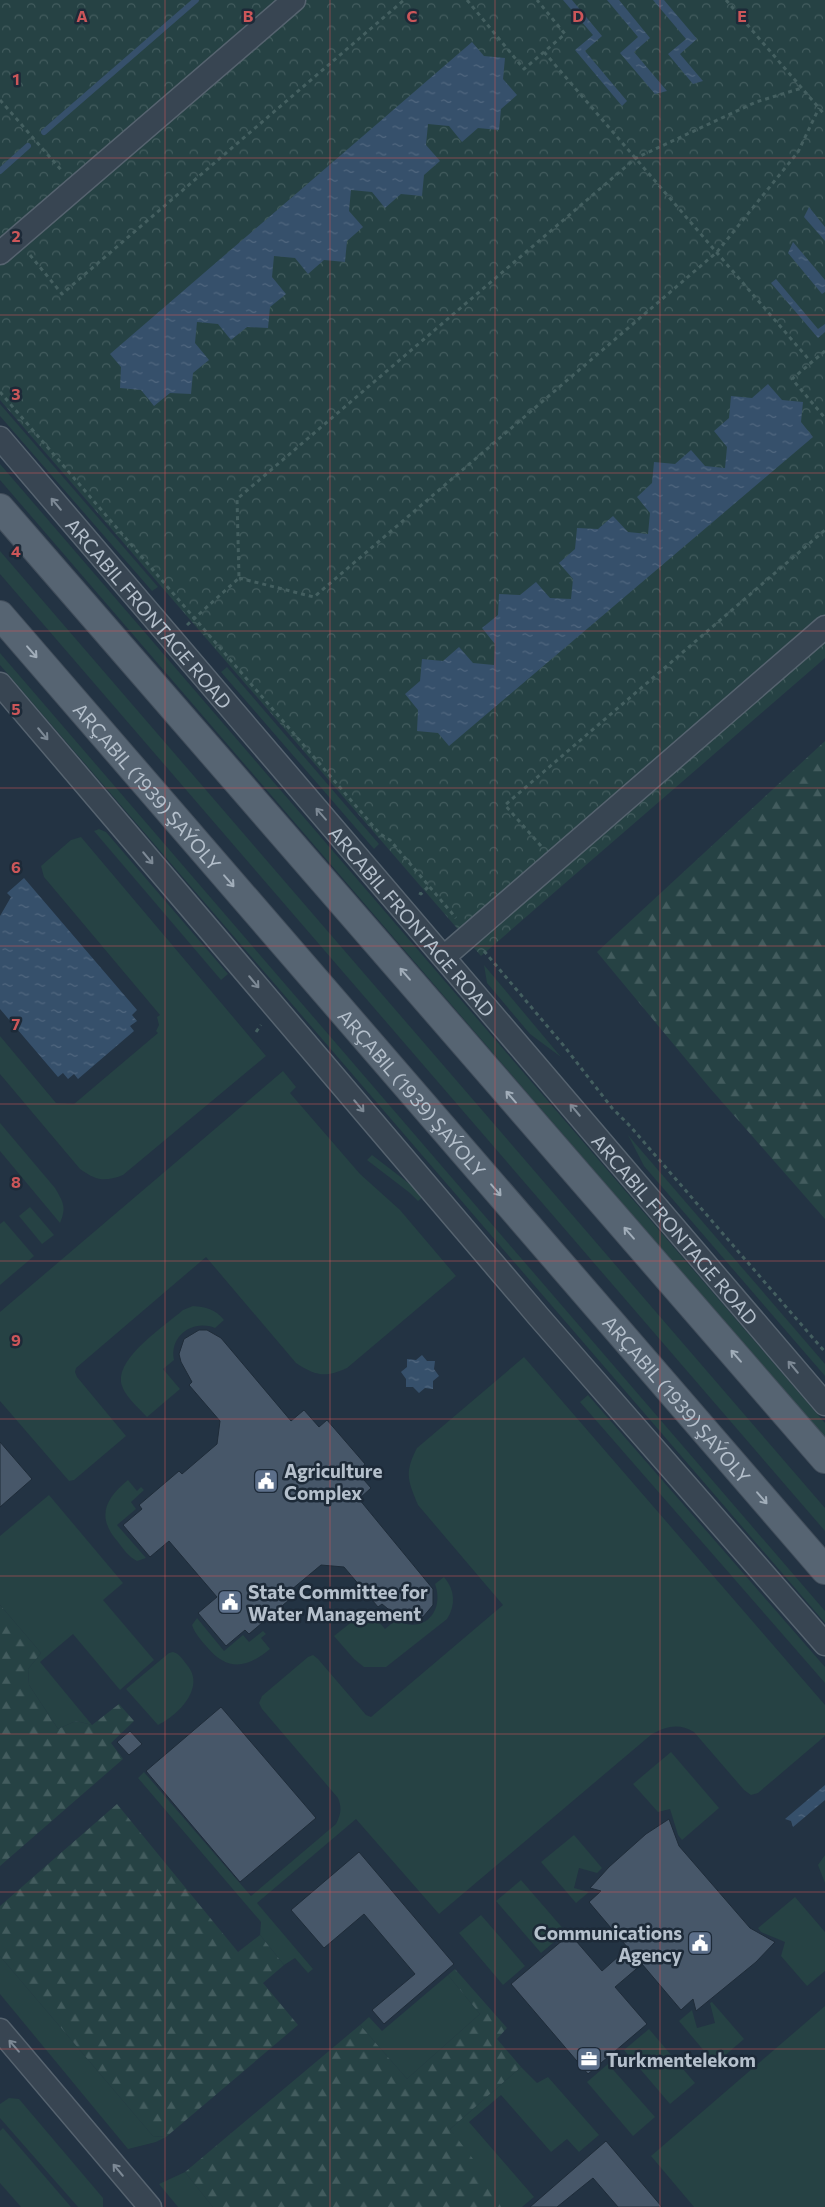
<svg xmlns="http://www.w3.org/2000/svg" width="825" height="2207" viewBox="0 0 825 2207" font-family="Commissioner,sans-serif">
<style>
.grass{fill:#264244}
.forest{fill:url(#forest-firs)}
.park{fill:url(#park-crowns)}
.water{fill:url(#water-ripples)}
.lines{fill:none;stroke-linecap:round;stroke-linejoin:round}
.stream{stroke:#36506b;stroke-width:6}
.building{fill:#475769;stroke:#1f2c39}
.minor-casing{stroke:#56636f;stroke-width:25}
.major-casing{stroke:#424e5b;stroke-width:30}
.path{stroke:#445f60;stroke-width:3;stroke-dasharray:4 4;stroke-linecap:butt}
.minor{stroke:#384552;stroke-width:22}
.major{stroke:#566472;stroke-width:28}
.oneway{stroke:#7d8995}
.oneway2{stroke:#a2aeba}
.grid{fill:none;stroke:#cc5659;stroke-width:1;stroke-opacity:0.55}
.labels{text-anchor:middle;dominant-baseline:central;stroke-width:5;stroke-linejoin:round;paint-order:stroke}
.street-label{font-size:19px;fill:#b5c0cc;stroke:#1d2a38}
.poi-label{font-size:19px;font-weight:bold;fill:#b5c0cc;stroke:#1d2a38;text-anchor:start}
.grid-label{font-size:16px;text-anchor:middle;font-weight:bold;fill:#cc5659;stroke:#1d2a38;stroke-width:5;stroke-linejoin:round;paint-order:stroke}
</style>
<defs>
<pattern id="forest-firs" width="22" height="20" patternUnits="userSpaceOnUse" patternTransform="scale(1.25)"><rect width="22" height="20" fill="#264244"/><path d="M5 1l3.5 6h-7zM16 11l3.5 6h-7z" fill="#435c5e"/></pattern>
<pattern id="park-crowns" width="20" height="18" patternUnits="userSpaceOnUse" patternTransform="scale(1.25)"><rect width="20" height="18" fill="#264244"/><path d="M2 6a3 3 0 1 1 6 0M12 15a3 3 0 1 1 6 0" fill="none" stroke="#435c5e"/></pattern>
<pattern id="water-ripples" width="26" height="14" patternUnits="userSpaceOnUse" patternTransform="scale(1.25)"><rect width="26" height="14" fill="#36506b"/><path d="M2 4q2-2 4 0t4 0M15 11q2-2 4 0t4 0" fill="none" stroke="#51677f"/></pattern>
</defs>
<rect width="100%" height="100%" fill="#233343"/>
<g class="grass">
<polygon points="0,404 158,587 152,591 0,416"/>
<polygon points="0,464 825,1423 825,1439 0,480"/>
<polygon points="0,551 825,1508 825,1531 0,574"/>
<polygon points="0,653 825,1611 825,1623 0,665"/>
<polygon points="227,667 379,844 374,849 221,672"/>
<polygon points="99,829 106,832 228,974 221,980 94,831"/>
<path d="M81,837L266,1056L123,1175C104,1182 97,1181 80,1169L0,1074V1036L56,1103L74,1104L158,1033L156,1031L159,1025L157,1017L160,1015L44,877L41,866L71,840Z"/>
<polygon points="484,965 561,1057 530,1034 487,983"/>
<path d="M283,1071L296,1087L290,1093L360,1174L400,1210L456,1276L347,1368C325,1378 316,1376 296,1363L206,1257L76,1368L75,1372L77,1377L126,1436L74,1480L69,1481L0,1401V1312Z"/>
<path d="M0,1123L55,1188C63,1202 67,1207 60,1223L0,1151Z"/>
<polygon points="628,1135 825,1364 825,1376 644,1166"/>
<polygon points="372,1155 415,1188 423,1197 418,1201 410,1193 367,1160"/>
<polygon points="30,1207 54,1235 42,1244 19,1216"/>
<polygon points="4,1221 34,1256 0,1285 0,1224"/>
<path d="M193,1306C206,1307 215,1309 224,1320L215,1328C193,1319 169,1336 174,1360L163,1369L180,1389L147,1417C139,1408 123,1395 121,1382C118,1356 165,1326 183,1310Z"/>
<path d="M524,1357L825,1705V1736L758,1793L751,1795L744,1790L694,1732C679,1723 667,1726 652,1734L439,1914L356,1819L257,1903L313,1969L308,1973L295,1958L284,1965L260,1935L261,1922L138,1778L144,1772L251,1896L336,1824C341,1814 342,1808 338,1798L262,1709L259,1703L262,1696L308,1657L313,1655L318,1659L366,1715L371,1717L503,1605L418,1505C408,1481 404,1473 417,1448Z"/>
<polygon points="588,1395 825,1667 825,1683 580,1402"/>
<path d="M128,1480L137,1491L141,1487L144,1490L131,1502L136,1509L117,1525L146,1558L137,1561C129,1557 124,1550 118,1542C96,1517 105,1499 128,1480Z"/>
<polygon points="49,1495 123,1583 103,1600 154,1660 120,1690 73,1634 40,1662 92,1725 76,1721 58,1729 29,1685 28,1669 41,1653 0,1605 0,1536"/>
<path d="M444,1577C455,1590 456,1605 447,1619L386,1667H364L354,1659L334,1636L368,1609L385,1629L396,1620C423,1635 445,1612 435,1584Z"/>
<path d="M197,1618L224,1651L243,1635L249,1642L263,1631L266,1634L261,1638L270,1649C247,1668 228,1672 207,1647C201,1640 195,1634 192,1625Z"/>
<path d="M173,1652C179,1653 183,1660 187,1665C206,1687 179,1715 158,1725L126,1689L169,1653Z"/>
<polygon points="671,1752 719,1808 682,1840 678,1835 670,1809 658,1812 633,1784"/>
<polygon points="574,1835 602,1868 597,1873 579,1868 574,1888 589,1892 576,1903 541,1862"/>
<polygon points="825,1855 825,1883 818,1865"/>
<polygon points="521,1880 566,1932 541,1953 496,1901"/>
<polygon points="795,1897 825,1932 825,1971 807,1986 781,1956 785,1942 761,1932 758,1928"/>
<polygon points="481,1915 525,1966 503,1985 459,1933"/>
<polygon points="0,1956 153,2136 166,2137 156,2142 128,2149 0,1994"/>
<polygon points="448,1975 480,2014 407,2079 360,2025 369,2017 382,2031"/>
<polygon points="712,2002 744,2039 715,2064 679,2021 692,2010 697,2028 715,2023 710,2003"/>
<polygon points="825,2006 825,2207 694,2207 651,2156"/>
<polygon points="649,2029 695,2083 670,2104 624,2050"/>
<polygon points="608,2064 655,2117 633,2136 587,2082"/>
<polygon points="521,2067 537,2083 548,2077 599,2135 579,2152 567,2139 551,2152 501,2095 469,2122 534,2197 522,2207 501,2207 450,2129"/>
<polygon points="9,2098 19,2099 103,2198 103,2207 78,2207 0,2118 0,2104"/>
<polygon points="3,2128 71,2207 21,2207 0,2183 0,2131"/>
<polygon points="185,2172 213,2207 178,2207 159,2184"/>
</g>
<g class="forest">
<polygon points="825,741 825,1219 709,1087 597,952"/>
<polygon points="0,1605 41,1653 28,1669 29,1685 58,1729 76,1721 92,1725 119,1704 134,1721 111,1743 123,1759 0,1866"/>
<polygon points="117,1804 238,1952 260,1935 284,1965 263,1983 298,2025 166,2137 153,2136 0,1956 0,1906"/>
<polygon points="455,1969 507,2028 497,2039 521,2067 450,2129 486,2176 501,2207 213,2207 185,2172 360,2025 407,2079 480,2014 448,1975"/>
</g>
<polygon class="park" points="0,0 825,0 825,658 481,956 0,400"/>
<g class="water">
<polygon points="563,0 572,0 602,36 585,51 627,101 622,106 575,50 593,35"/>
<polygon points="607,0 619,0 650,38 634,52 667,91 655,94 620,53 638,37"/>
<polygon points="653,0 664,0 697,39 680,54 703,81 693,84 668,54 686,39"/>
<polygon points="472,42 484,56 505,58 503,79 517,95 501,109 499,130 478,128 462,142 449,126 428,124 426,145 440,161 424,175 422,196 401,194 385,208 372,192 351,190 349,211 363,227 347,241 345,262 324,260 308,274 295,258 274,256 272,277 286,294 270,307 268,328 247,327 231,340 218,324 197,322 195,343 209,360 193,373 191,394 170,393 154,406 141,390 120,388 121,367 110,354"/>
<polygon points="809,207 825,227 825,241 804,217"/>
<polygon points="793,242 825,280 825,292 822,294 788,253"/>
<polygon points="776,279 818,329 825,324 825,332 818,338 771,283"/>
<polygon points="768,384 782,400 803,402 801,422 813,437 449,746 438,733 417,731 418,710 405,694 420,681 422,659 443,661 459,647 473,663 494,665 495,644 482,628 498,615 499,594 520,595 536,582 550,598 571,599 573,579 559,563 575,549 577,528 598,529 613,516 628,532 648,534 650,513 637,497 652,483 654,462 675,464 691,450 705,466 725,468 727,447 714,431 729,418 731,396 752,398"/>
<polygon points="24,878 137,1010 132,1015 137,1021 130,1026 134,1031 78,1079 74,1074 68,1079 63,1073 58,1077 0,1009 0,916 11,897 7,893"/>
<polygon points="422,1355 427,1361 435,1361 434,1369 439,1376 433,1381 433,1389 425,1388 419,1393 413,1387 406,1387 406,1379 401,1372 407,1367 407,1359 416,1360"/>
<polygon points="825,1785 825,1800 793,1827 791,1821 785,1819"/>
</g>
<g class="lines">
<g class="stream">
<polyline points="44,132 196,0"/>
<polyline points="0,171 28,146"/>
</g>
</g>
<g class="building">
<polygon points="199,1330 207,1330 221,1338 291,1421 304,1410 319,1427 327,1420 365,1464 357,1472 371,1488 359,1499 433,1589 433,1605 423,1617 415,1620 399,1618 382,1604 378,1607 344,1567 321,1565 285,1595 289,1600 249,1634 245,1630 226,1646 198,1613 217,1597 169,1541 150,1557 123,1525 142,1509 139,1505 179,1471 182,1474 217,1444 220,1421 189,1385 192,1382 181,1362 179,1354 184,1339"/>
<polygon points="0,1442 32,1479 0,1507"/>
<polygon points="221,1707 316,1818 240,1882 146,1771"/>
<polygon points="130,1731 142,1744 129,1755 117,1742"/>
<polygon points="669,1819 679,1846 750,1928 775,1942 756,1962 696,2011 693,1999 681,2010 642,1964 615,1987 647,2024 588,2074 511,1984 570,1934 602,1971 628,1948 589,1902 601,1891 590,1888 609,1867 646,1834"/>
<polygon points="359,1852 454,1964 384,2024 372,2010 415,1974 364,1914 324,1948 291,1910"/>
<polygon points="606,2141 662,2207 618,2207 593,2178 557,2207 530,2207"/>
</g>
<g class="lines">
<defs>
<g id="minor">
<polyline points="0,253 294,0"/>
<path id="s1" d="M0,438L825,1404"/>
<polyline points="0,684 539,1317 825,1644"/>
<polyline points="444,957 825,627"/>
<polyline points="0,2030 150,2207"/>
</g>
<g id="major">
<polyline points="0,508 825,1459"/>
<path id="s2" d="M0,615L825,1570"/>
</g>
</defs>
<use href="#minor" class="minor-casing"/>
<use href="#major" class="major-casing"/>
<g class="path">
<polyline points="467,0 524,69 565,34 537,0"/>
<polyline points="726,0 825,115"/>
<polyline points="544,52 811,362"/>
<polyline points="0,100 62,171"/>
<polyline points="30,255 62,294 404,0"/>
<polyline points="825,351 792,379 825,418"/>
<polyline points="0,392 380,834 390,840 456,918"/>
<polyline points="239,578 314,597 717,252 798,152 819,108"/>
<polyline points="187,625 239,578 237,499 636,158 756,102 802,88"/>
<polyline points="541,846 505,805 825,530"/>
<polyline points="419,893 421,894 429,886"/>
<polyline points="484,951 564,1046 612,1108 630,1126 825,1352"/>
<polyline points="256,1032 261,1025"/>
</g>
<use href="#minor" class="minor"/>
<use href="#major" class="major"/>
</g>
<defs><path id="oneway-shaft" d="M-6 0H5M1.5-3L5.5 0L1.5 3" fill="none" stroke-width="1.6" stroke-linecap="round" stroke-linejoin="round" transform="scale(1.25)"/></defs>
<g class="oneway">
<use href="#oneway-shaft" transform="translate(56 504) rotate(-130)"/>
<use href="#oneway-shaft" transform="translate(43 734) rotate(50)"/>
<use href="#oneway-shaft" transform="translate(321 814) rotate(-131)"/>
<use href="#oneway-shaft" transform="translate(148 858) rotate(50)"/>
<use href="#oneway-shaft" transform="translate(254 982) rotate(50)"/>
<use href="#oneway-shaft" transform="translate(359 1106) rotate(50)"/>
<use href="#oneway-shaft" transform="translate(575 1110) rotate(-130)"/>
<use href="#oneway-shaft" transform="translate(793 1367) rotate(-130)"/>
<use href="#oneway-shaft" transform="translate(14 2046) rotate(-131)"/>
<use href="#oneway-shaft" transform="translate(118 2170) rotate(-130)"/>
</g>
<g class="oneway2">
<use href="#oneway-shaft" transform="translate(32 652) rotate(49)"/>
<use href="#oneway-shaft" transform="translate(229 881) rotate(49)"/>
<use href="#oneway-shaft" transform="translate(405 974) rotate(-131)"/>
<use href="#oneway-shaft" transform="translate(511 1097) rotate(-131)"/>
<use href="#oneway-shaft" transform="translate(496 1190) rotate(49)"/>
<use href="#oneway-shaft" transform="translate(629 1233) rotate(-131)"/>
<use href="#oneway-shaft" transform="translate(736 1356) rotate(-131)"/>
<use href="#oneway-shaft" transform="translate(762 1498) rotate(49)"/>
</g>
<path class="grid" d="M165,0V2207M330,0V2207M495,0V2207M660,0V2207M0,158H825M0,315H825M0,473H825M0,631H825M0,788H825M0,946H825M0,1104H825M0,1261H825M0,1419H825M0,1576H825M0,1734H825M0,1892H825M0,2049H825"/>
<defs>
<symbol id="civic-square" viewBox="-11 -11 22 22"><rect x="-9" y="-9" width="18" height="18" rx="4" fill="#5c6f8a" stroke="#1d2a38"/><path d="M-.6-6.5H3V-4.5H.6V-3L4-1V1h2V6H-6V1h2V-1L-.6-3ZM-1.2 2.5V6h2.4V2.5Z" fill="#fff"/></symbol>
<symbol id="office-square" viewBox="-11 -11 22 22"><rect x="-9" y="-9" width="18" height="18" rx="4" fill="#5c6f8a" stroke="#1d2a38"/><path d="M-6-3h4V-5.5h4V-3h4V5H-6ZM-1-4.5V-3h2v-1.5ZM-6 0V1H6V0Z" fill="#fff"/></symbol>
</defs>
<g fill-rule="evenodd">
<use href="#civic-square" x="252" y="1467" width="28" height="28"/>
<use href="#civic-square" x="216" y="1588" width="28" height="28"/>
<use href="#civic-square" x="686" y="1929" width="28" height="28"/>
<use href="#office-square" x="575" y="2045" width="28" height="28"/>
</g>
<g class="labels">
<g class="street-label">
<text stroke="none"><textPath href="#s1" startOffset="230">ARCABIL FRONTAGE ROAD</textPath></text>
<text stroke="none"><textPath href="#s2" startOffset="226">ARÇABIL (1939) ŞAÝOLY</textPath></text>
<text stroke="none"><textPath href="#s1" startOffset="635">ARCABIL FRONTAGE ROAD</textPath></text>
<text stroke="none"><textPath href="#s2" startOffset="631">ARÇABIL (1939) ŞAÝOLY</textPath></text>
<text stroke="none"><textPath href="#s1" startOffset="1040">ARCABIL FRONTAGE ROAD</textPath></text>
<text stroke="none"><textPath href="#s2" startOffset="1036">ARÇABIL (1939) ŞAÝOLY</textPath></text>
</g>
<g class="poi-label">
<text x="284" y="1470">Agriculture<tspan x="284" dy="22">Complex</tspan></text>
<text x="248" y="1591">State Committee for<tspan x="248" dy="22">Water Management</tspan></text>
<text x="682" y="1932" text-anchor="end">Communications<tspan x="682" dy="22">Agency</tspan></text>
<text x="606" y="2059">Turkmentelekom</text>
</g>
</g>
<g class="grid-label">
<text x="82" y="22">A</text>
<text x="248" y="22">B</text>
<text x="412" y="22">C</text>
<text x="578" y="22">D</text>
<text x="742" y="22">E</text>
<text x="16" y="85">1</text>
<text x="16" y="242">2</text>
<text x="16" y="400">3</text>
<text x="16" y="557">4</text>
<text x="16" y="715">5</text>
<text x="16" y="873">6</text>
<text x="16" y="1030">7</text>
<text x="16" y="1188">8</text>
<text x="16" y="1346">9</text>
</g>
</svg>
